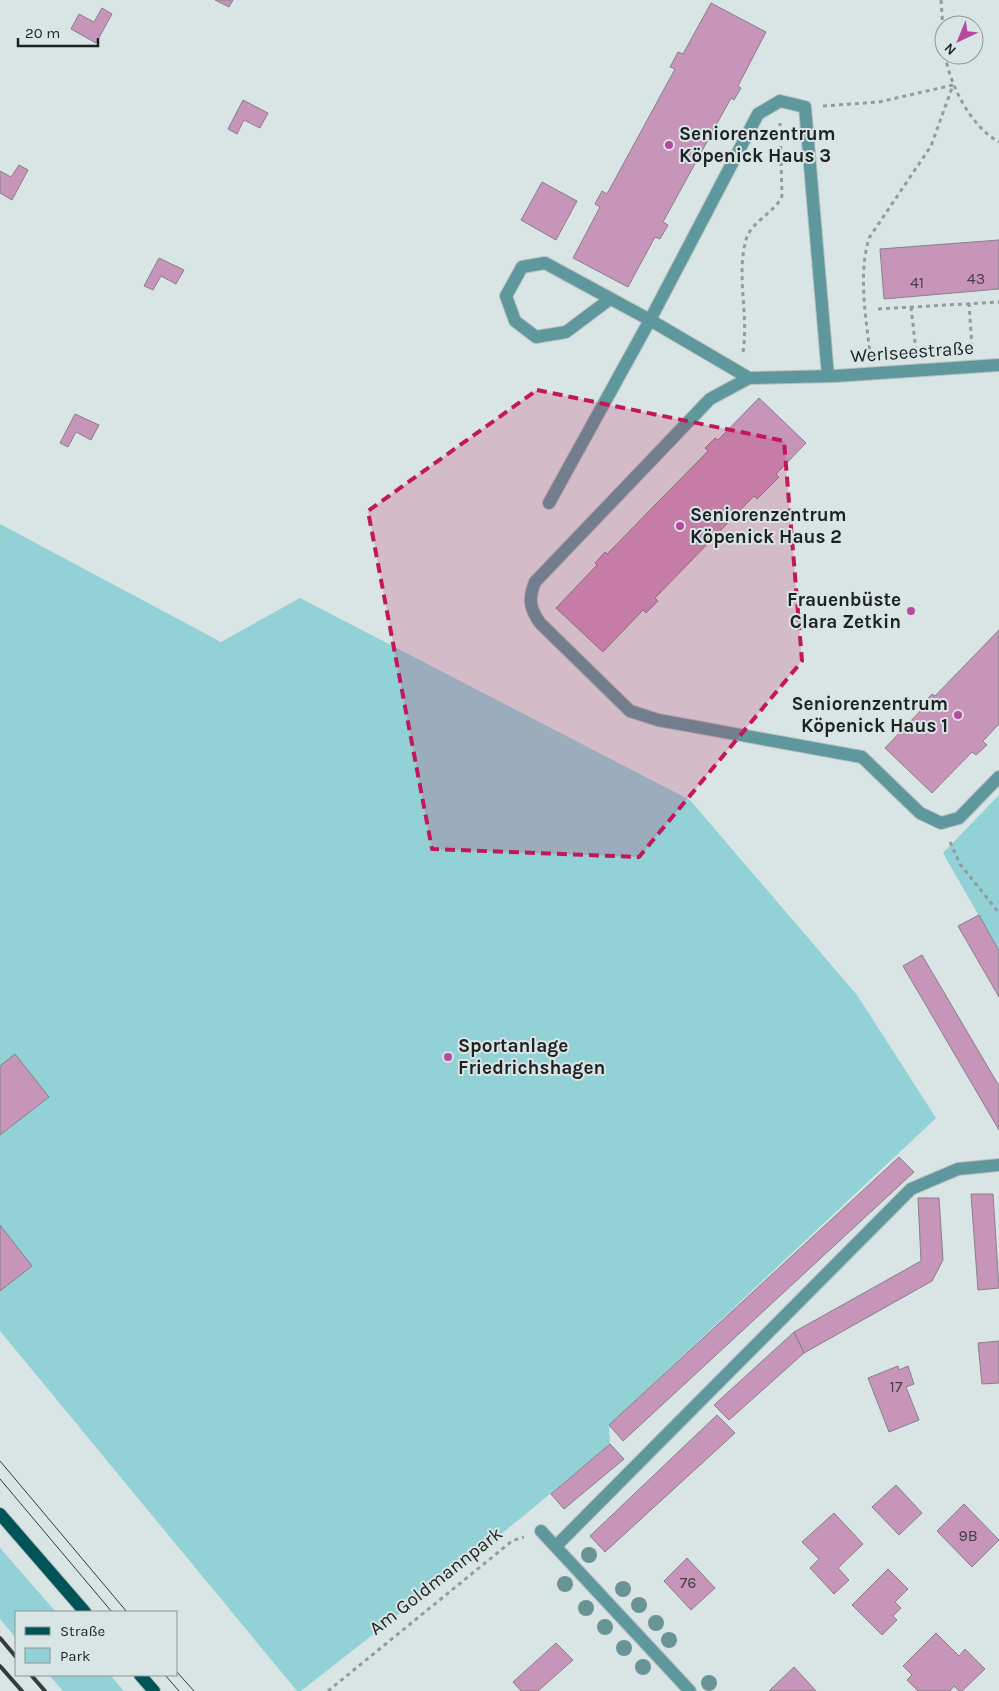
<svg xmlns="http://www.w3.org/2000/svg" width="999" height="1691" viewBox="0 0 999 1691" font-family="Karla,sans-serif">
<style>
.green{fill:#92d2d6}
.building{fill:#c695b9;stroke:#888086}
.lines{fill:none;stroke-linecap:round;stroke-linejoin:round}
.minor-casing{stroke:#b7c1c1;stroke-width:14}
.major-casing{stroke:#b7c1c1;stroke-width:14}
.path{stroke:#939b9c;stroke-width:3;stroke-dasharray:4 4;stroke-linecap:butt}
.minor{stroke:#5e989c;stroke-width:12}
.major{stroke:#005458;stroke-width:12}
.tram{stroke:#353a3b;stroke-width:1}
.rail{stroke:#353a3b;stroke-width:4}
.tree{fill:#699496}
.marked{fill:#c2185b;fill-opacity:0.2;stroke:#c2185b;stroke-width:4;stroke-dasharray:10 6;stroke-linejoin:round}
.poi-dot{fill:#b947a1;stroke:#d9e4e4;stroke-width:2}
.labels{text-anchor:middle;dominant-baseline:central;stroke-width:4;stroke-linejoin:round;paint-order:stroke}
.number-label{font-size:16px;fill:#473e48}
.poi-label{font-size:19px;font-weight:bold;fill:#1d2122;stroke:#d9e4e4;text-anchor:start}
.street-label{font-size:19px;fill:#1d2122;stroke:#d9e4e4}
</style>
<rect width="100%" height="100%" fill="#d9e4e4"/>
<g class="green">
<polygon points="0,524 221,642 300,598 690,800 857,995 936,1118 609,1425 610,1444 521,1518 301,1691 297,1691 0,1331"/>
<polygon points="999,795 999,951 943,853"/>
<polygon points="0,1548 56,1612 16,1612 16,1638 0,1619"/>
<polygon points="49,1675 110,1675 124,1691 63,1691"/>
</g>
<g class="building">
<polygon points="215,0 233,0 229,7"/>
<polygon points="711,3 766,32 738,86 741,88 734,100 731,98 663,222 668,225 660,239 655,237 628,287 573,258 600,207 595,204 602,191 607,194 675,69 670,67 678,52 683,54"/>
<polygon points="102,8 112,14 96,43 71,29 79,14 94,22"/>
<polygon points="243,100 268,113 260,128 244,120 237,134 228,129"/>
<polygon points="19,165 28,170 12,200 0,193 0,171 11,177"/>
<polygon points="542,182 577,201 556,240 521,220"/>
<polygon points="999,240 999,289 884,299 880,249"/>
<polygon points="159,258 184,270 176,284 161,276 153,290 144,286"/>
<polygon points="759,398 806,443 776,474 779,477 757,499 754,496 655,598 658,601 646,613 643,610 603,652 556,608 597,565 595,563 605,552 607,554 708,451 705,448 715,438 718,440"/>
<polygon points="75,414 99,425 91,440 76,432 68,447 60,443"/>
<polygon points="999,630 999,724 983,741 987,745 976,755 972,752 932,793 885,748 925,706 923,704 932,694 935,696"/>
<polygon points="979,915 999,951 999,997 958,926"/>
<polygon points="922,955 999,1086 999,1130 903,966"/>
<polygon points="15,1054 49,1097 0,1135 0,1066"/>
<polygon points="899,1157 914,1172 623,1441 609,1425"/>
<polygon points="971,1194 993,1194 999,1288 978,1290"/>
<polygon points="918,1198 939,1198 943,1260 932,1281 804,1353 794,1332 921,1261"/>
<polygon points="0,1225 32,1266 0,1291"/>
<polygon points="794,1332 804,1353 729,1420 714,1405"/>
<polygon points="999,1341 999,1383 982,1384 978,1343"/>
<polygon points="898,1366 899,1370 908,1366 914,1384 906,1387 919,1420 889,1432 868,1378"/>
<polygon points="717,1415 735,1433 605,1552 590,1536"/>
<polygon points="610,1444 624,1459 564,1509 551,1494"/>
<polygon points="896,1485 922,1513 899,1535 872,1507"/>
<polygon points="964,1504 999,1540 972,1567 937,1531"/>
<polygon points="834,1513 863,1544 838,1568 849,1580 834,1594 810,1568 819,1559 802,1542"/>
<polygon points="687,1558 715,1588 691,1610 664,1581"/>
<polygon points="888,1569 908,1589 895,1602 901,1608 893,1616 897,1620 882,1635 852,1605"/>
<polygon points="936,1633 959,1656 965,1649 985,1669 962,1691 959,1691 954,1686 950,1691 918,1691 907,1680 912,1675 903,1666"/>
<polygon points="556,1643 573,1660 538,1691 521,1691 513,1682"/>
<polygon points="794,1667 816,1691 769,1691"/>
</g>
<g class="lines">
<defs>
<g id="minor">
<path d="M999,365L835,376L749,378L710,399L535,582C528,599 530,609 540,623L630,711L658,720L862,757L920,813L941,823L959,818L999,777"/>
<polyline points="749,378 650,320 758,114 780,101 805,107 828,376"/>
<polyline points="549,503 650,320 545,263 522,267 506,296 515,321 536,337 566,332 610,299"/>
<polyline points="541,1531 690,1691"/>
<polyline points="556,1546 911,1189 958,1169 999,1165"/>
</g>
<g id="major">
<polyline points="0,1514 85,1612"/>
<polyline points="140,1675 154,1691"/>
</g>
</defs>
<use href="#minor" class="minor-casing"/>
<use href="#major" class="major-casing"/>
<g class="path">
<polyline points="941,0 944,44"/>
<path d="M945,55C950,85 971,127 999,142"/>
<path d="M823,106L879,102L953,85L931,146L869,238C858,276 866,316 870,354"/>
<polyline points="969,303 972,348"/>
<polyline points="911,307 916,351"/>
<polyline points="878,309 999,302"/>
<path d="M743,352C749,316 736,276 746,240C751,221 775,213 782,196L780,123"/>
<polyline points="950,842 960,864 999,913"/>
<polyline points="328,1691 512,1541 524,1537"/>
</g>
<use href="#minor" class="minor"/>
<use href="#major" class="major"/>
<g class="tram">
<polyline points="0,1461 127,1612"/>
<polyline points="0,1479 112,1612"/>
<polyline points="176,1671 194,1691"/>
<polyline points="165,1675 179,1691"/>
</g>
<g class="rail">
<polyline points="0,1638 16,1657"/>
<polyline points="0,1666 22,1691"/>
<polyline points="31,1675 45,1691"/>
</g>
</g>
<g class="tree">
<circle cx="589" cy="1555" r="8"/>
<circle cx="565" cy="1584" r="8"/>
<circle cx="623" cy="1589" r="8"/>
<circle cx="639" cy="1605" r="8"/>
<circle cx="586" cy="1608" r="8"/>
<circle cx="656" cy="1623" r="8"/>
<circle cx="605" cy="1627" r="8"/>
<circle cx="669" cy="1640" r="8"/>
<circle cx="624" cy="1648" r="8"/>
<circle cx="643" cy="1667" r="8"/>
<circle cx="709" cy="1683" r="8"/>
</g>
<path class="marked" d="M537,390L784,441L802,661L639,857L432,849L368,511Z"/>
<g class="poi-dot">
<circle cx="669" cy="145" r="5"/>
<circle cx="680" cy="526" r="5"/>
<circle cx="911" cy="611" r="5"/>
<circle cx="958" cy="715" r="5"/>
<circle cx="448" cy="1057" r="5"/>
</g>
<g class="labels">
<g class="number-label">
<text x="976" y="278">43</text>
<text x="917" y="282">41</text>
<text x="896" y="1386">17</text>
<text x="968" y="1535">9B</text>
<text x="688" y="1582">76</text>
</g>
<g class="poi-label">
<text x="679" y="134">Seniorenzentrum<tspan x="679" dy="22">Köpenick Haus 3</tspan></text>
<text x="690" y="515">Seniorenzentrum<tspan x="690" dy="22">Köpenick Haus 2</tspan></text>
<text x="901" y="600" text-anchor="end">Frauenbüste<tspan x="901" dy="22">Clara Zetkin</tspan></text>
<text x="948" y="704" text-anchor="end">Seniorenzentrum<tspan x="948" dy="22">Köpenick Haus 1</tspan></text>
<text x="458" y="1046">Sportanlage<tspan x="458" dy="22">Friedrichshagen</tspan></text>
</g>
<g class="street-label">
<text transform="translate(912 352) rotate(-4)">Werlseestraße</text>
<text transform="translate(436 1581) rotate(-38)">Am Goldmannpark</text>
</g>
</g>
<rect x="15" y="1611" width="162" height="65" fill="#d9e4e4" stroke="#8e9696"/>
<rect x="25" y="1627" width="25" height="8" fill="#005458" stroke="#8e9696"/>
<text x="60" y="1636" font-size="15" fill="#1d2122">Straße</text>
<rect x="25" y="1648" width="25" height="15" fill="#92d2d6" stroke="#8e9696"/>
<text x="60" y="1661" font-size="15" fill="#1d2122">Park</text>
<g transform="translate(959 40) rotate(224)"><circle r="24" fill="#d9e4e4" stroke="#8e9696"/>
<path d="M0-4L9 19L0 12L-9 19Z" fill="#b947a1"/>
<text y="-8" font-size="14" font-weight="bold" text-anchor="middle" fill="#1d2122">N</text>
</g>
<path d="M18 38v8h80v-8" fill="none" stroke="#1d2122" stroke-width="2.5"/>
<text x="25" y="38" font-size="15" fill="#1d2122" stroke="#d9e4e4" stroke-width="4" paint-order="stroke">20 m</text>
</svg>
